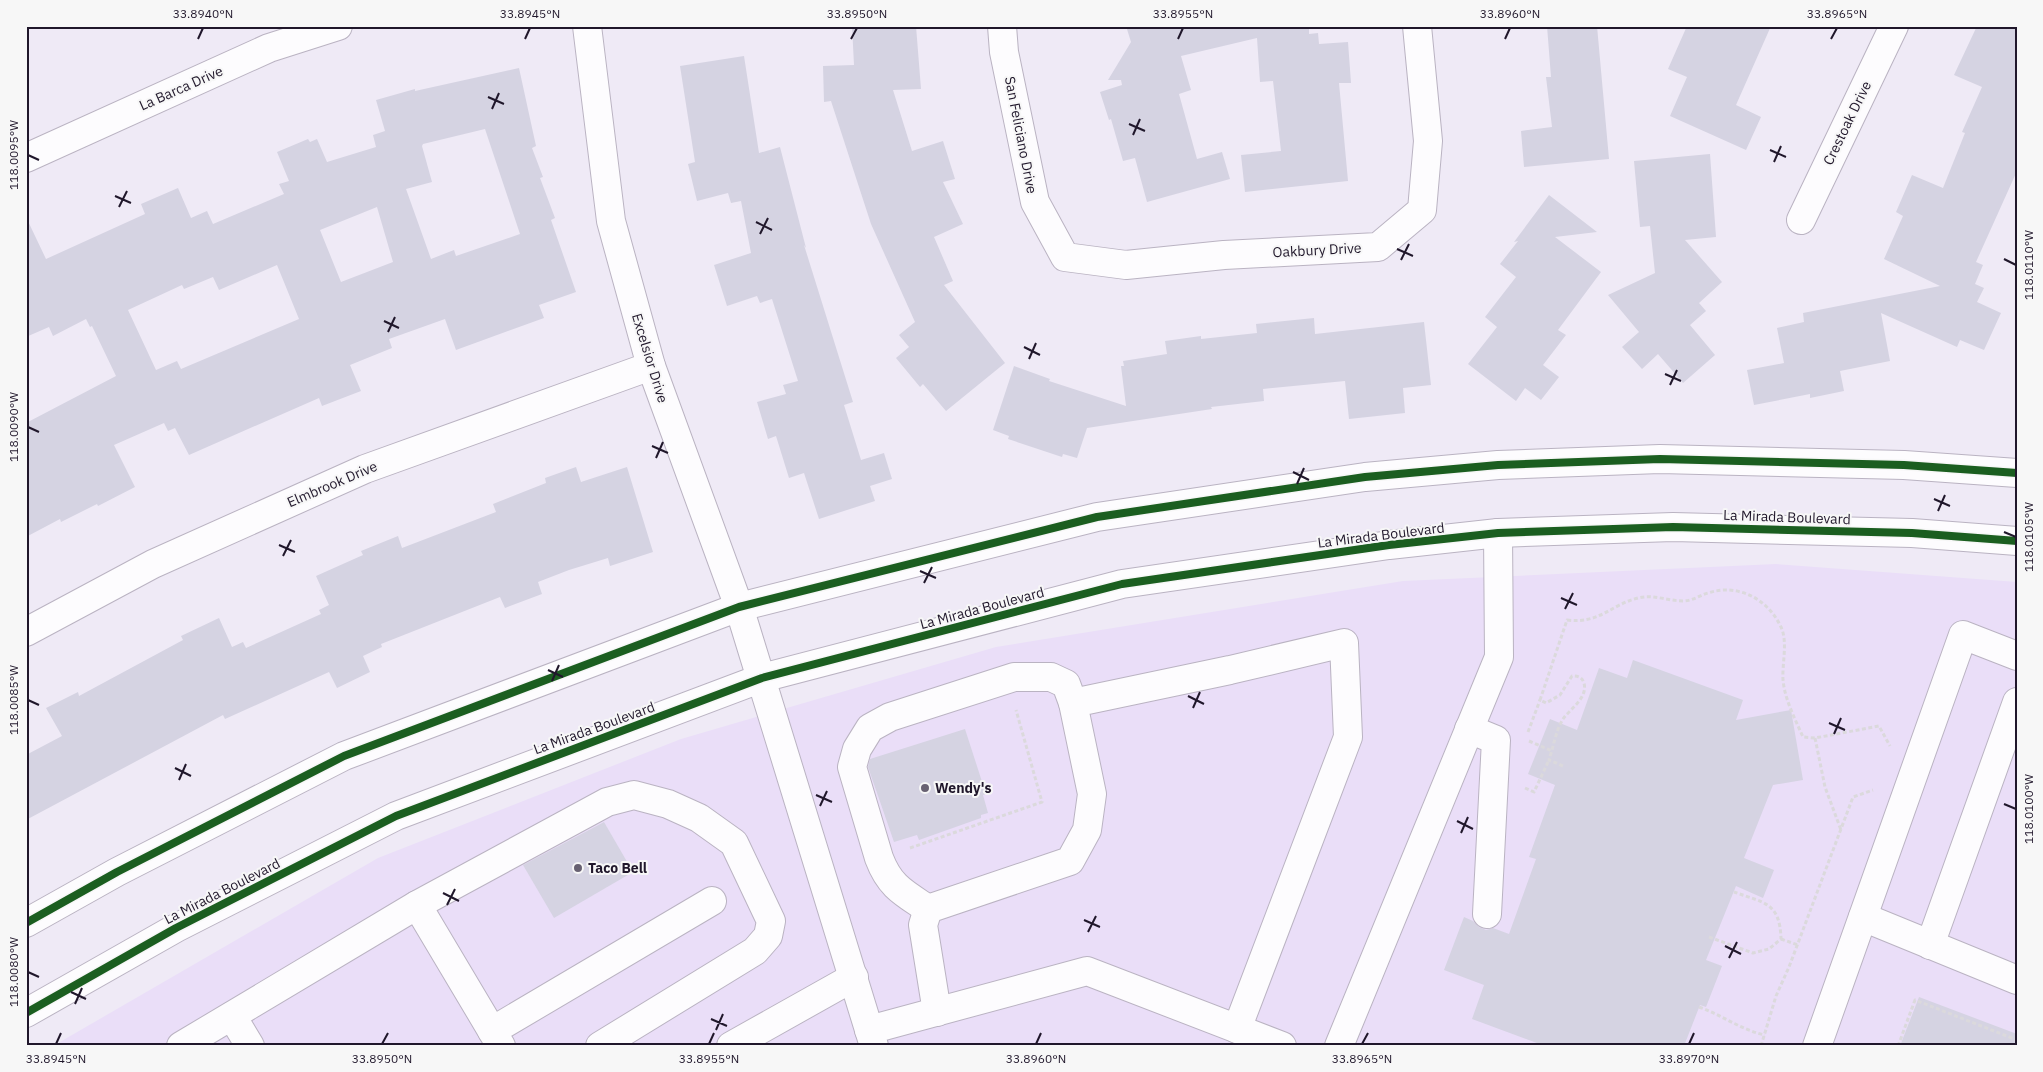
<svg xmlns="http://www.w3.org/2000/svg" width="2043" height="1072" font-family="'IBM Plex Sans',sans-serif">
	<rect width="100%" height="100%" fill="#efeaf6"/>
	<polygon fill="#eadef8" points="1776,564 2017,582 2017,1046 53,1046 378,858 681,739 996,647 1403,581"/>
	<g fill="#d5d3e2" fill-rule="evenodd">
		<polygon points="852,26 916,26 921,89 893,90 912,151 943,141 955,179 943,182 963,224 934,237 953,281 944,285 1005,363 946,411 923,384 920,387 896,358 909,347 899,335 915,322 871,224 831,101 824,102 823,66 854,65"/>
		<polygon points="1126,26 1309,26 1309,34 1318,33 1319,44 1348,42 1351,83 1339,83 1348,181 1245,192 1241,155 1281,151 1273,81 1260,82 1257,38 1181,56 1191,90 1179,94 1197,159 1222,152 1230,179 1147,202 1135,158 1123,161 1111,119 1109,120 1100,92 1122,85 1121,80 1108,80 1131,42"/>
		<polygon points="1547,26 1597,26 1609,159 1524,167 1521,131 1552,127 1546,77 1551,77"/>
		<polygon points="1687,26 1771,26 1736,105 1761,117 1746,150 1670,116 1687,77 1668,69"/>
		<polygon points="1977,26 2017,26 2017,171 1976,262 1983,265 1975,284 1984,288 1977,302 2001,313 1984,350 1960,340 1957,347 1881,313 1890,361 1840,371 1844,391 1810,398 1810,394 1754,405 1747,370 1784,363 1777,328 1804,322 1803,313 1940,286 1884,259 1903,216 1896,212 1912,175 1943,188 1965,133 1962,132 1982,87 1954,75"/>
		<polygon points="744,56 759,153 780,147 806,248 804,245 853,402 844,405 861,460 884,453 892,479 870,486 875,501 819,519 804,473 789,478 776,436 768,439 757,402 786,394 783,385 798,381 772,299 760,303 757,296 727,306 714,265 751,253 741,201 731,203 728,193 697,201 688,164 695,162 680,66"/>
		<path d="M519 68 536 146 532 148 543 177 540 178 555 218 551 220 576 292 539 305 544 318 456 350 445 319 389 339 392 348 350 365 361 391 322 406 319 398 189 455 175 428 168 431 164 423 114 445 135 487 98 506 97 504 61 522 60 519 26 537V423L116 376 92 326 90 327 86 319 53 336 49 327 26 337V217L46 259 145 214 141 204 178 188 191 218 207 211 213 224 284 194 279 184 289 181 277 152 308 139 310 142 317 139 327 162 376 147 373 135 385 131 376 100 415 89V91ZM485 129 520 234 456 256 454 250 431 259 406 189 432 182 422 146 423 144ZM377 207 393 262 341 282 320 230ZM277 265 299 319 181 369 177 361 156 370 128 310 182 285 184 289 213 277 219 290Z"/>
		<polygon points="1710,154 1716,237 1685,240 1722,282 1699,303 1706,311 1690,325 1715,355 1683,383 1658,354 1642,369 1622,347 1639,332 1608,295 1655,273 1650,226 1640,227 1634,161"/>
		<polygon points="1549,195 1597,232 1555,237 1601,272 1558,330 1566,335 1543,365 1559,377 1541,400 1525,388 1516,401 1468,364 1497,327 1485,317 1516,277 1500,264 1518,241 1514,242"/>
		<polygon points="1314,318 1315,334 1424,322 1431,385 1403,388 1405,413 1349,419 1345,381 1263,389 1264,401 1211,407 1212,409 1087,428 1077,458 1063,454 1062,457 1008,439 1009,436 993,430 1014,366 1050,379 1049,381 1126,406 1121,366 1124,366 1123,361 1167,354 1165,341 1201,336 1201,339 1257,333 1256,324"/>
		<polygon points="576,467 581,482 627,467 653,552 610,566 608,558 569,570 538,582 542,594 505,608 500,597 381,644 382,647 363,656 370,672 337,688 329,672 225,719 223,715 26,820 26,755 62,736 46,708 78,692 79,696 183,640 181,636 219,618 232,647 243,642 246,648 321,614 319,610 329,605 316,576 363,555 361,551 398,536 402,548 496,512 493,504 546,483 545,478"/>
		<polygon points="1633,660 1743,700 1736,720 1791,710 1803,780 1773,785 1744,858 1774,870 1763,898 1736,886 1706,960 1722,966 1706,1007 1700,1005 1684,1046 1545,1046 1472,1019 1484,985 1444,970 1464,917 1473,921 1479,927 1486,930 1493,928 1509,934 1536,859 1529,857 1555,785 1528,774 1550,719 1577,730 1599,668 1627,678"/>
		<polygon points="965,729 986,794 983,795 988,813 981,815 981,818 919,840 917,835 894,842 868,767 870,759"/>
		<polygon points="604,822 633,872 554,918 523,865"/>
		<polygon points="1919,997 2017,1034 2017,1046 1900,1046"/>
	</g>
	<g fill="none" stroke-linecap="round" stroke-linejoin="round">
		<defs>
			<g id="minor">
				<polyline points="587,26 611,221 651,366 739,607 874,1046"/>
				<polyline points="1002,26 1004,52 1035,202 1065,257 1126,265 1224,255 1378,247 1422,210 1428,141 1417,26"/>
				<polyline points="26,158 269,48 338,26"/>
				<polyline points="1801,220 1894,26"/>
				<polyline points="26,632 153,564 365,469 651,366"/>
				<polyline points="1469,729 1496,740 1487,914"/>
				<polyline points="417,905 501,1046"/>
				<path d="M928 909C904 893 890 887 879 858L852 767 857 749 870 728 890 717 1014 677H1051L1066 684 1073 703"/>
				<polyline points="1863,917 2017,980"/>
				<polyline points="1930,945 2017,702"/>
				<polyline points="937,1012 923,925 928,909 1070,861 1087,830 1092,794 1073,703 1230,670 1344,643 1348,737 1237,1029"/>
				<polyline points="232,1016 250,1046"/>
				<polyline points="869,1030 1087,971 1282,1046"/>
				<polyline points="492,1031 712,901"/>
				<polyline points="181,1046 417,905 607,802 634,795 668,804 699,818 734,843 771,921 768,936 755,951 600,1046"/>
				<polyline points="731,1046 854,977"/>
				<polyline points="1339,1046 1499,657 1498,533"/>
				<polyline points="1817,1046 1963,635 2017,656"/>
			</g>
			<g id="major">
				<polyline points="26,923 117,872 344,756 739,607 1097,517 1365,477 1498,465 1660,459 1904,465 2017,473"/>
				<polyline points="26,1013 176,928 396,816 762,678 1122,584 1389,545 1498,533 1673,527 1912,533 2017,541"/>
			</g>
		</defs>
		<use href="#minor" stroke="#bab3c2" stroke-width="30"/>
		<use href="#major" stroke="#bab3c2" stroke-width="30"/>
		<g stroke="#dbd9dc" stroke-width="3" stroke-dasharray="4 2.5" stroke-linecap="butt">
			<polyline points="1528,732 1540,700"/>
			<polyline points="1815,738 1825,787 1841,830"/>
			<polyline points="1529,741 1552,751"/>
			<path d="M1563 766 1549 760C1553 748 1556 730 1563 719 1570 709 1588 698 1584 683 1582 677 1578 676 1572 676L1560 695 1546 703 1540 700 1567 620C1600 624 1610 605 1638 598 1653 594 1668 601 1683 601 1693 601 1700 595 1708 593 1738 583 1768 599 1781 627 1788 642 1782 663 1783 680 1785 700 1795 719 1803 737L1815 738 1879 726 1890 746"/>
			<polyline points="1525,788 1534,792 1549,760"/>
			<polyline points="910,848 1042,802 1016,710"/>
			<path d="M1709 937 1753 953 1769 949 1781 939C1780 902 1764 903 1734 892"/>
			<polyline points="1781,939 1798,945"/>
			<path d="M1699 1007C1722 1015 1741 1030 1765 1035"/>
			<polyline points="1761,1046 1776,996 1789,967 1853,797 1873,790"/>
			<polyline points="1898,1046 1915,1000 2017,1040"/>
		</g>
		<use href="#minor" stroke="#fdfcfe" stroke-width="28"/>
		<use href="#major" stroke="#fdfcfe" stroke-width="28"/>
		<defs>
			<g id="cycleway">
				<polyline points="26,923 117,872 344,756 739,607 1097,517 1365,477 1498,465 1660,459 1904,465 2017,473"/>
				<polyline points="26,1013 176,928 396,816 762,678 1122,584 1389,545 1498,533 1673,527 1912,533 2017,541"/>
			</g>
		</defs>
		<use href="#cycleway" stroke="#f7f7f7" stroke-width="11"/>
		<use href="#cycleway" stroke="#1b5e20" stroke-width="8"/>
	</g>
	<path fill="none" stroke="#20172b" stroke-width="2" d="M198 39 203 28M525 39 530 28M851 39 857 28M1178 39 1183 28M1505 39 1510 28M1831 39 1837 28M488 97 504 104M492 109 499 93M1129 124 1145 131M1133 135 1140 119M1770 150 1786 157M28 155 39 160M1774 162 1781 146M115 196 131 203M119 207 127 191M756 222 772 230M760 234 768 218M1397 249 1413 256M2004 259 2016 265M1401 260 1409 244M384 321 399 328M388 332 395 317M1024 347 1040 355M1029 359 1036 343M1665 374 1681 381M1670 385 1677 370M28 427 39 432M652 446 668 453M656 458 663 442M1293 472 1309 480M1297 484 1304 468M1934 499 1950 506M1938 511 1945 495M2004 532 2016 537M279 545 295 552M283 556 291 540M920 571 936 578M924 583 932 567M1561 598 1577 605M1565 609 1573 593M548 670 563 677M552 681 559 665M1188 696 1204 704M28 700 39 705M1193 708 1200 692M1829 723 1845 730M1834 734 1841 718M175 768 191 776M179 780 186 764M816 795 832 802M2004 804 2016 809M820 806 827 791M1457 821 1473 829M1461 833 1468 817M443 893 459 901M447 905 455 889M1084 920 1100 927M1088 932 1096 916M1725 946 1741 954M1729 958 1737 942M28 972 39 977M71 992 86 999M75 1004 82 988M711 1019 727 1026M716 1030 723 1014M56 1044 61 1033M382 1044 388 1033M709 1044 714 1033M1036 1044 1041 1033M1362 1044 1368 1033M1689 1044 1694 1033"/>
	<g fill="#686172" stroke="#f7f7f7" stroke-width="2">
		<circle cx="925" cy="788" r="5"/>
		<circle cx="578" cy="868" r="5"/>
	</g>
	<g text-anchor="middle" stroke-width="4" stroke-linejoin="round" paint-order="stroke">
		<g font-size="14" fill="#20172b" stroke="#f7f7f7">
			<text transform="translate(181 88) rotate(-24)" y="5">La Barca Drive</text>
			<text transform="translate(1847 123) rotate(-64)" y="5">Crestoak Drive</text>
			<text transform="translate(1021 135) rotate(79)" y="5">San Feliciano Drive</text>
			<text transform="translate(1317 250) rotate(-3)" y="5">Oakbury Drive</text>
			<text transform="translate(650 358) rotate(73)" y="5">Excelsior Drive</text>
			<text transform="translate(332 484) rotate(-23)" y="5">Elmbrook Drive</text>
			<text transform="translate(1787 517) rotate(2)" y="5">La Mirada Boulevard</text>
			<text transform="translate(1381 535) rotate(-7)" y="5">La Mirada Boulevard</text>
			<text transform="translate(982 608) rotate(-15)" y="5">La Mirada Boulevard</text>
			<text transform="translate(594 728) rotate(-20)" y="5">La Mirada Boulevard</text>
			<text transform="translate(222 891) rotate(-27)" y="5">La Mirada Boulevard</text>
		</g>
		<g font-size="14" font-weight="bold" fill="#20172b" stroke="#f7f7f7" text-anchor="start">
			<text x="935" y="793">Wendy's</text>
			<text x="588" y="873">Taco Bell</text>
		</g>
	</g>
	<rect width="2043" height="1072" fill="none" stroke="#f7f7f7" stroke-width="55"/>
	<rect x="28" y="28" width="1988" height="1016" fill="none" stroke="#20172b" stroke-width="2"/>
	<g font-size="12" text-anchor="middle" fill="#20172b">
		<text x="203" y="18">33.8940°N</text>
		<text x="530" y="18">33.8945°N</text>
		<text x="857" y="18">33.8950°N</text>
		<text x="1183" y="18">33.8955°N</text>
		<text x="1510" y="18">33.8960°N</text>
		<text x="1837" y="18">33.8965°N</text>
		<text transform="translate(14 155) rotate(-90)" y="4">118.0095°W</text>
		<text transform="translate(2029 265) rotate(-90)" y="4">118.0110°W</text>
		<text transform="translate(14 427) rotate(-90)" y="4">118.0090°W</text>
		<text transform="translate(2029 537) rotate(-90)" y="4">118.0105°W</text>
		<text transform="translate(14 700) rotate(-90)" y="4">118.0085°W</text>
		<text transform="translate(2029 809) rotate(-90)" y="4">118.0100°W</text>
		<text transform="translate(14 972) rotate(-90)" y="4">118.0080°W</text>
		<text x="56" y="1063">33.8945°N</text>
		<text x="382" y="1063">33.8950°N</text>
		<text x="709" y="1063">33.8955°N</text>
		<text x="1036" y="1063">33.8960°N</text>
		<text x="1362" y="1063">33.8965°N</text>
		<text x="1689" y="1063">33.8970°N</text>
	</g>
</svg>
